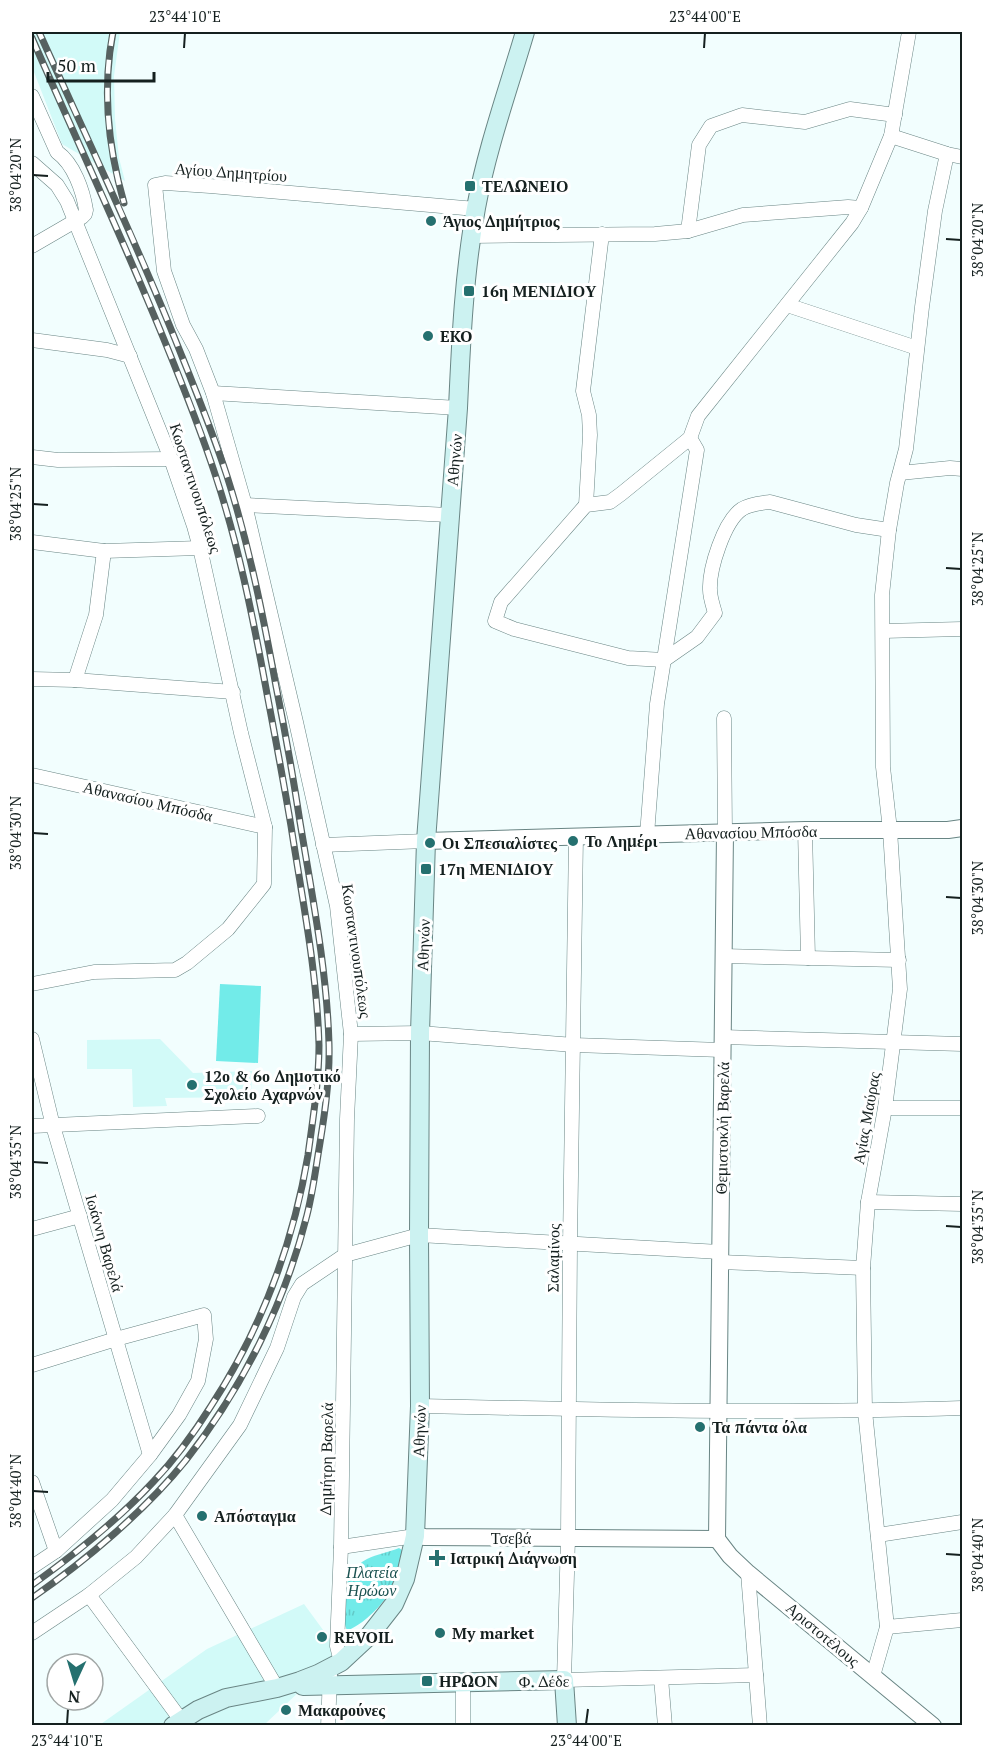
<svg xmlns="http://www.w3.org/2000/svg" width="994" height="1757" font-family="'PT Serif',serif">
	<defs>
		<pattern id="park-tufts" width="24" height="20" patternUnits="userSpaceOnUse" patternTransform="scale(1.5)"><rect width="24" height="20" fill="#72ebe9"/><path d="M3 7l-1-3M5 7V3M7 7l1-3M15 17l-1-3M17 17v-4M19 17l1-3" fill="none" stroke="#62c9c7"/></pattern>
	</defs>
	<rect width="100%" height="100%" fill="#f2fefe"/>
	<g fill="#d2faf8">
		<polygon points="32,32 120,32 114,76 115,119 119,158 125,181 62,144 32,67"/>
		<polygon points="160,1039 193,1073 252,1071 251,1097 165,1098 167,1106 133,1107 132,1069 87,1069 87,1040"/>
		<polygon points="304,1604 340,1653 264,1725 98,1726 207,1649"/>
	</g>
	<path fill="url(#park-tufts)" d="M399 1548 402 1550C401 1558 400 1567 398 1575 392 1596 368 1622 347 1631 339 1608 343 1571 367 1559 377 1554 389 1552 399 1548Z"/>
	<polygon fill="#72ebe9" points="220,984 261,986 258,1063 216,1061"/>
	<g fill="none" stroke-linecap="round" stroke-linejoin="round">
		<defs>
			<g id="minor">
				<path d="M32 96 57 152C74 164 83 191 86 210L85 214 82 217 32 246"/>
				<polyline points="891,136 947,154 962,157"/>
				<polyline points="947,154 935,211 922,307 906,449 897,483 889,530 882,595 883,767 890,830 900,989 885,1108 868,1202 863,1268 865,1411 887,1627 962,1620"/>
				<polyline points="32,163 57,185 67,201 171,459 194,526 200,548 241,733 265,827 264,884 228,929 187,963 175,970 94,972 32,984"/>
				<polyline points="688,231 699,145 711,126 742,115 805,122 850,109 895,115"/>
				<polyline points="472,236 655,234 688,231 743,215 848,207 861,208"/>
				<polyline points="787,305 917,348"/>
				<polyline points="32,340 107,350 130,356"/>
				<polyline points="213,393 458,408"/>
				<polyline points="32,457 58,460 171,459"/>
				<polyline points="900,473 950,468 962,469"/>
				<polyline points="245,505 449,515"/>
				<polyline points="586,505 590,435 589,415 583,391 602,234"/>
				<path d="M889 530 856 525 770 502C761 503 750 504 742 509 724 521 709 569 710 590 710 597 713 606 715 613L697 637 664 660 628 658 514 629 495 621 501 602 586 505 610 502 621 494 690 438 698 416 852 223 861 208 891 136 909 32"/>
				<polyline points="32,542 104,551 200,548"/>
				<polyline points="883,631 962,629"/>
				<polyline points="32,679 75,680 233,692"/>
				<polyline points="75,680 96,615 104,551"/>
				<polyline points="724,718 725,833"/>
				<polyline points="32,775 265,827"/>
				<polyline points="805,830 808,958"/>
				<polyline points="647,835 657,704 697,450 690,438"/>
				<polyline points="576,836 570,1244 568,1538 564,1680 756,1675"/>
				<polyline points="323,845 426,841"/>
				<polyline points="723,956 899,960"/>
				<polyline points="351,1034 420,1033 574,1045 722,1050"/>
				<polyline points="723,1037 962,1044"/>
				<polyline points="32,1039 53,1126 150,1455"/>
				<polyline points="885,1108 962,1108"/>
				<polyline points="32,1126 258,1116"/>
				<polyline points="868,1202 962,1204"/>
				<polyline points="32,1229 80,1216"/>
				<polyline points="720,1262 863,1268"/>
				<polyline points="32,1365 116,1339 204,1315 206,1339 198,1381 179,1415 150,1455 112,1500 56,1551 32,1567"/>
				<path d="M420 1406C601 1410 782 1414 962 1408"/>
				<polyline points="32,1482 56,1551"/>
				<polyline points="175,1515 277,1688"/>
				<polyline points="878,1535 962,1522"/>
				<polyline points="341,1547 415,1536"/>
				<polyline points="748,1573 760,1726"/>
				<polyline points="89,1595 181,1720 183,1726"/>
				<polyline points="32,1633 89,1595 136,1557 175,1515 240,1425 277,1348 294,1297 302,1284 345,1255 419,1235 720,1252"/>
				<polyline points="341,1662 337,1646 341,1547 347,1119 351,1034 337,906 296,722 245,505 213,393 196,349 183,325 164,271 155,185 165,183 210,186 476,209"/>
				<polyline points="873,1676 887,1627"/>
				<polyline points="661,1678 665,1726"/>
				<polyline points="328,1726 330,1676"/>
				<polyline points="463,1726 463,1682"/>
			</g>
			<g id="tertiary">
				<polyline points="426,841 805,830 948,830 962,828"/>
				<polyline points="415,1536 425,1537 717,1539"/>
				<polyline points="717,1539 725,833"/>
				<polyline points="717,1539 730,1556 748,1573 933,1726"/>
			</g>
			<g id="secondary">
				<polyline points="303,1686 564,1680 567,1726"/>
				<path d="M173 1726 198 1710 226 1698 277 1688 300 1681 318 1674 341 1662 369 1636 394 1604 405 1579 415 1536 420 1406 419 1235 420 1033 426 841 458 408C461 341 464 273 476 208 487 148 508 90 525 32"/>
			</g>
		</defs>
		<use href="#minor" stroke="#698584" stroke-width="15"/>
		<use href="#tertiary" stroke="#698584" stroke-width="18"/>
		<use href="#secondary" stroke="#698584" stroke-width="20"/>
		<use href="#minor" stroke="#fff" stroke-width="14"/>
		<use href="#tertiary" stroke="#fff" stroke-width="16"/>
		<use href="#secondary" stroke="#ccf2f1" stroke-width="18"/>
		<defs>
			<g id="rail">
				<path d="M113 32C102 89 108 147 124 203"/>
				<path d="M32 38C76 139 123 239 165 342 183 386 201 431 216 477 238 544 252 613 265 683 274 731 283 778 291 826 302 898 317 971 319 1045 319 1081 313 1118 308 1155 293 1245 261 1329 211 1406 194 1433 176 1458 154 1481 118 1520 75 1554 32 1585"/>
				<path d="M32 1598C85 1561 145 1511 186 1460 242 1389 285 1303 307 1215 312 1195 315 1175 318 1155 324 1119 330 1081 329 1044 327 970 312 895 300 822 293 776 285 731 276 686 263 615 249 545 227 476 212 430 193 384 175 339 133 235 85 134 39 32"/>
			</g>
		</defs>
		<use href="#rail" stroke="#566160" stroke-width="7"/>
		<use href="#rail" stroke="#fff" stroke-width="4.5" stroke-dasharray="14" stroke-linecap="butt"/>
	</g>
	<path fill="none" stroke="#15201f" stroke-width="2" d="M184 48 185 33M704 48 705 33M33 175 48 176M946 239 961 240M33 504 48 505M946 568 961 569M33 833 48 834M946 897 961 898M33 1162 48 1163M946 1226 961 1227M33 1491 48 1492M946 1554 961 1555M67 1724 68 1709M586 1724 588 1709"/>
	<g fill="#25706f" stroke="#fff" stroke-width="2">
		<rect x="464" y="180" width="12" height="12" rx="3"/>
		<circle cx="431" cy="221" r="6"/>
		<rect x="463" y="285" width="12" height="12" rx="3"/>
		<circle cx="428" cy="336" r="6"/>
		<circle cx="573" cy="841" r="6"/>
		<circle cx="430" cy="843" r="6"/>
		<rect x="420" y="863" width="12" height="12" rx="3"/>
		<circle cx="192" cy="1085" r="6"/>
		<circle cx="700" cy="1427" r="6"/>
		<circle cx="202" cy="1516" r="6"/>
		<path d="M434 1549h6v6h6v6h-6v6h-6v-6h-6v-6h6z"/>
		<circle cx="440" cy="1633" r="6"/>
		<circle cx="322" cy="1637" r="6"/>
		<rect x="421" y="1675" width="12" height="12" rx="3"/>
		<circle cx="286" cy="1710" r="6"/>
	</g>
	<g text-anchor="middle" stroke-width="6" stroke-linejoin="round" paint-order="stroke">
		<g font-size="16" fill="#15201f" stroke="#fff">
			<text transform="translate(231 172) rotate(4)" y="6">Αγίου Δημητρίου</text>
			<text transform="translate(454 460) rotate(-85)" y="6">Αθηνών</text>
			<text transform="translate(196 488) rotate(72)" y="6">Κωσταντινουπόλεως</text>
			<text transform="translate(148 801) rotate(13)" y="6">Αθανασίου Μπόσδα</text>
			<text transform="translate(751 832) rotate(-1)" y="6">Αθανασίου Μπόσδα</text>
			<text transform="translate(423 945) rotate(-88)" y="6">Αθηνών</text>
			<text transform="translate(357 951) rotate(82)" y="6">Κωσταντινουπόλεως</text>
			<text transform="translate(866 1118) rotate(-80)" y="6">Αγίας Μαύρας</text>
			<text transform="translate(722 1128) rotate(-89)" y="6">Θεμιστοκλή Βαρελά</text>
			<text transform="translate(105 1243) rotate(74)" y="6">Ιωάννη Βαρελά</text>
			<text transform="translate(553 1258) rotate(-89)" y="6">Σαλαμίνος</text>
			<text transform="translate(419 1431) rotate(-88)" y="6">Αθηνών</text>
			<text transform="translate(326 1459) rotate(-89)" y="6">Δημήτρη Βαρελά</text>
			<text x="511" y="1544">Τσεβά</text>
			<text transform="translate(823 1634) rotate(40)" y="6">Αριστοτέλους</text>
			<text transform="translate(544 1681) rotate(-1)" y="6">Φ. Δέδε</text>
		</g>
		<g font-size="16" font-weight="bold" fill="#15201f" stroke="#fff" text-anchor="start">
			<text x="482" y="192">ΤΕΛΩΝΕΙΟ</text>
			<text x="443" y="227">Άγιος Δημήτριος</text>
			<text x="481" y="297">16η ΜΕΝΙΔΙΟΥ</text>
			<text x="440" y="342">EKO</text>
			<text x="585" y="847">Το Λημέρι</text>
			<text x="442" y="849">Οι Σπεσιαλίστες</text>
			<text x="438" y="875">17η ΜΕΝΙΔΙΟΥ</text>
			<text x="204" y="1082">12ο &amp; 6ο Δημοτικό<tspan x="204" dy="18">Σχολείο Αχαρνών</tspan></text>
			<text x="712" y="1433">Τα πάντα όλα</text>
			<text x="214" y="1522">Απόσταγμα</text>
			<text x="450" y="1564">Ιατρική Διάγνωση</text>
			<text x="452" y="1639">My market</text>
			<text x="334" y="1643">REVOIL</text>
			<text x="439" y="1687">ΗΡΩΟΝ</text>
			<text x="298" y="1716">Μακαρούνες</text>
		</g>
		<g font-size="16" font-style="italic" fill="#1a5150" stroke="#fff">
			<text x="372" y="1578">Πλατεία<tspan x="372" dy="18">Ηρώων</tspan></text>
		</g>
	</g>
	<rect width="994" height="1757" fill="none" stroke="#ffffff" stroke-width="66"/>
	<g transform="translate(75 1682) rotate(184)"><circle r="28" fill="#ffffff" stroke="#a1a6a5" stroke-width="1.5"/>
	<path d="M0-4.5L10 22L0 15L-10 22Z" fill="#25706f"/>
	<text y="-9" font-size="16" font-weight="bold" text-anchor="middle" fill="#15201f">N</text>
	</g>
	<path d="M48 72v9h106v-9" fill="none" stroke="#15201f" stroke-width="3"/>
	<text x="57" y="72" font-size="18" fill="#15201f" stroke="#ffffff" stroke-width="4.5" paint-order="stroke">50 m</text>
	<rect x="33" y="33" width="928" height="1691" fill="none" stroke="#15201f" stroke-width="2"/>
	<g font-size="15" text-anchor="middle" fill="#15201f">
		<text x="185" y="22">23°44'10"E</text>
		<text x="705" y="22">23°44'00"E</text>
		<text transform="translate(16 175) rotate(-90)" y="5">38°04'20"N</text>
		<text transform="translate(978 240) rotate(-90)" y="5">38°04'20"N</text>
		<text transform="translate(16 504) rotate(-90)" y="5">38°04'25"N</text>
		<text transform="translate(978 569) rotate(-90)" y="5">38°04'25"N</text>
		<text transform="translate(16 833) rotate(-90)" y="5">38°04'30"N</text>
		<text transform="translate(978 898) rotate(-90)" y="5">38°04'30"N</text>
		<text transform="translate(16 1162) rotate(-90)" y="5">38°04'35"N</text>
		<text transform="translate(978 1227) rotate(-90)" y="5">38°04'35"N</text>
		<text transform="translate(16 1491) rotate(-90)" y="5">38°04'40"N</text>
		<text transform="translate(978 1555) rotate(-90)" y="5">38°04'40"N</text>
		<text x="67" y="1746">23°44'10"E</text>
		<text x="586" y="1746">23°44'00"E</text>
	</g>
</svg>
